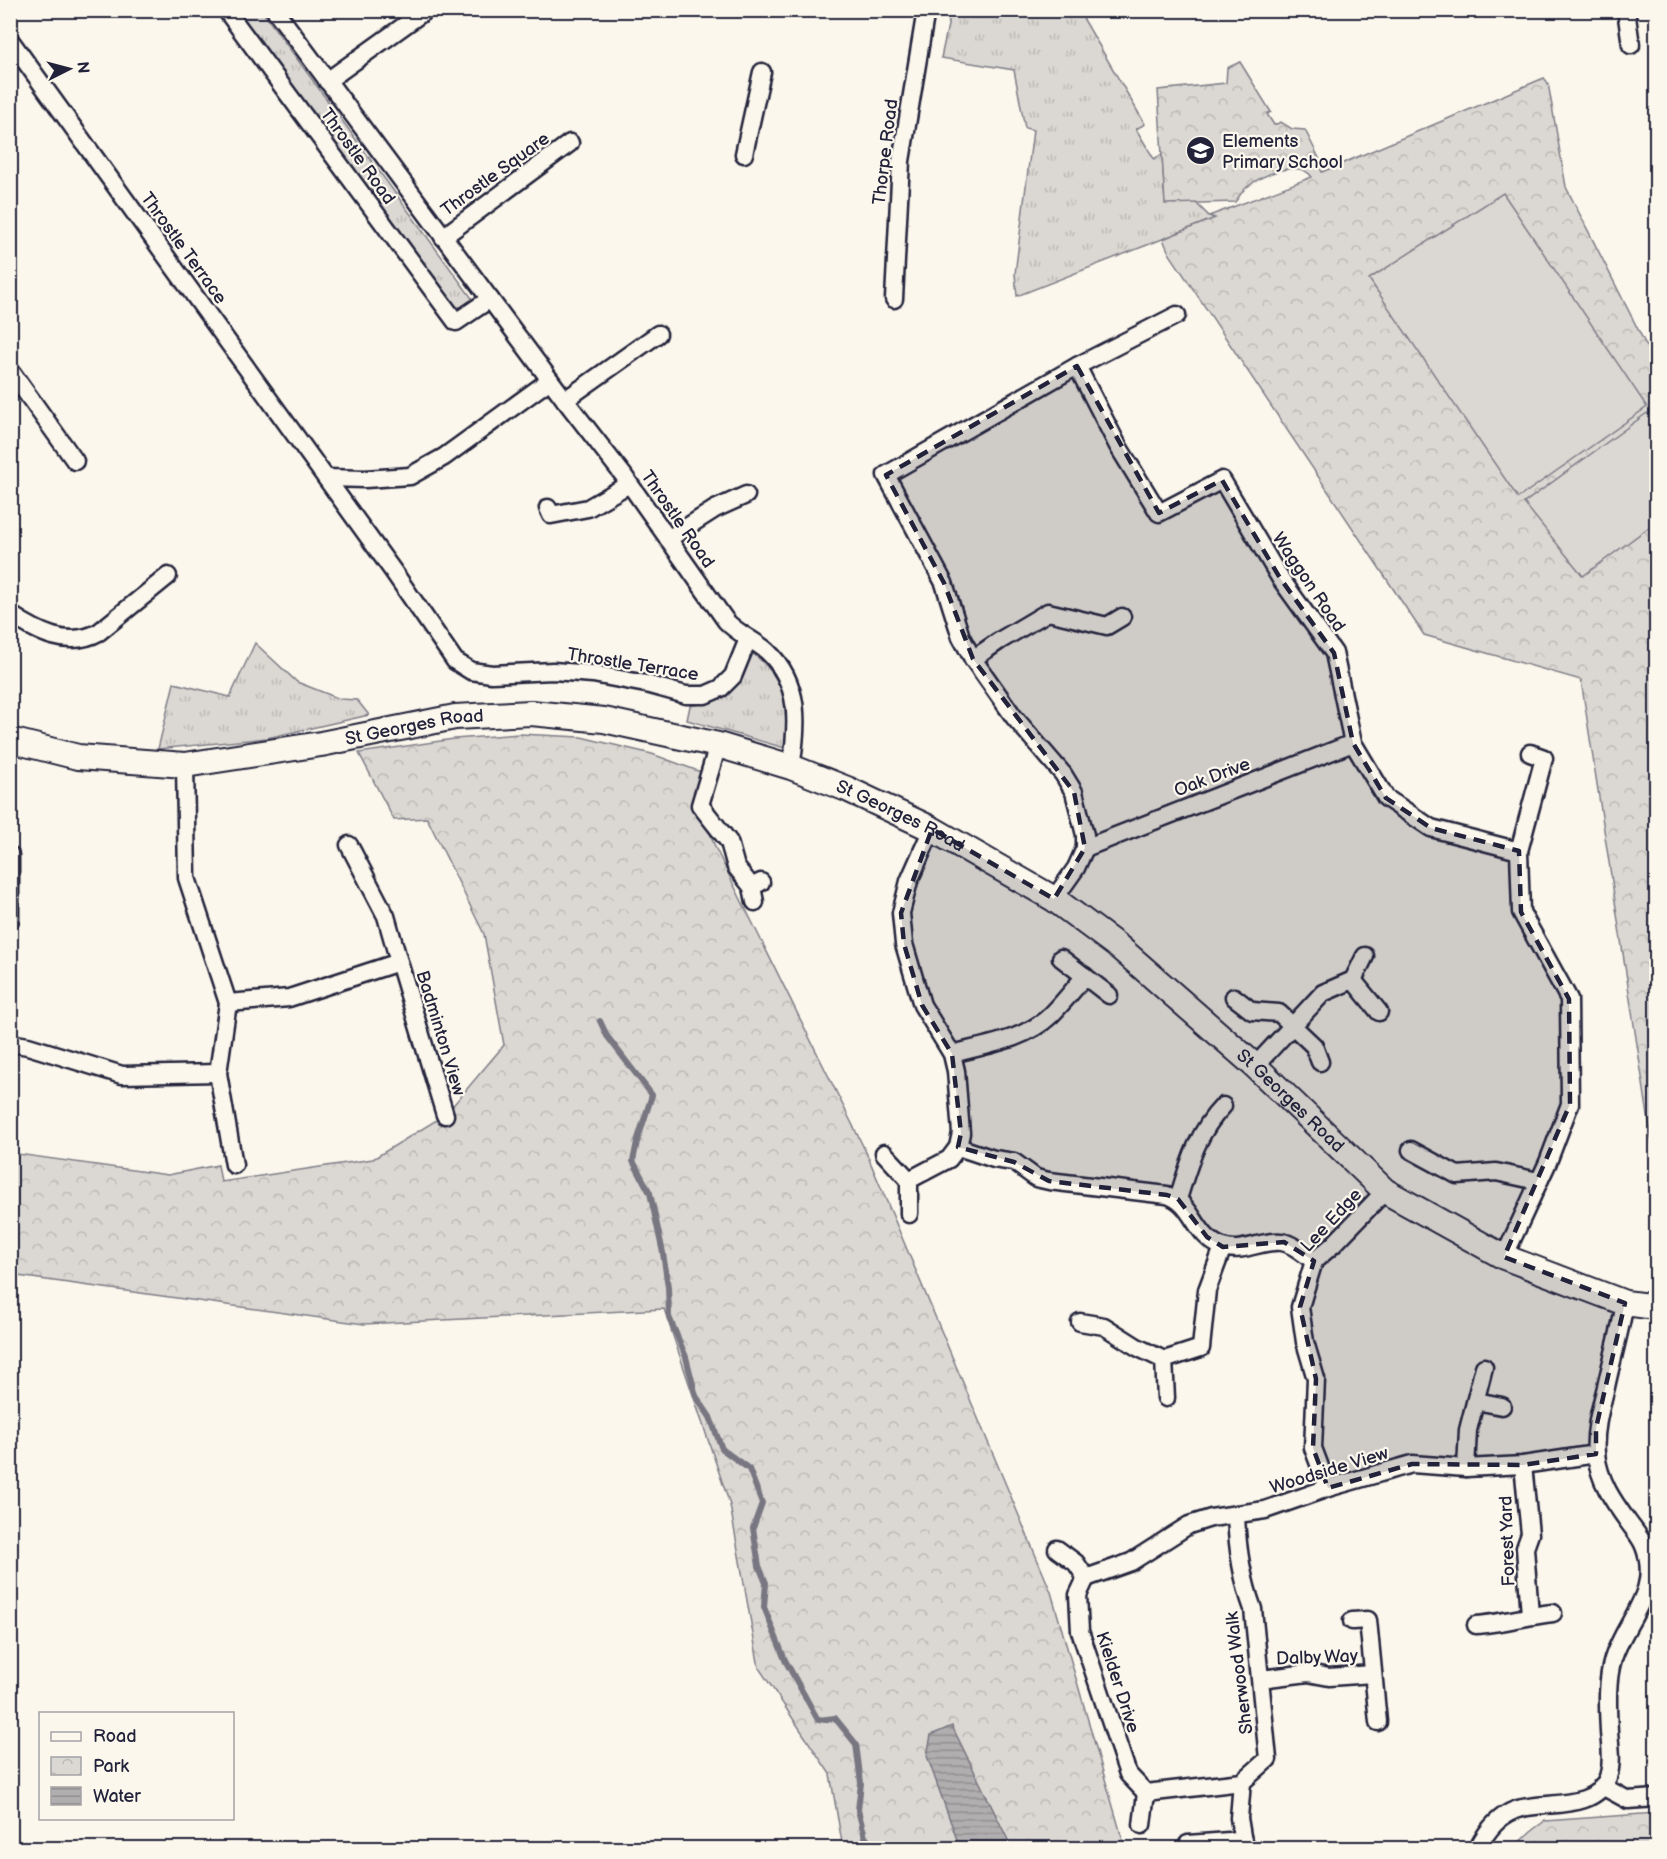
<svg xmlns="http://www.w3.org/2000/svg" width="1667" height="1859" font-family="'Balsamiq Sans',sans-serif">
	<defs>
		<pattern id="grass-tufts" width="24" height="20" patternUnits="userSpaceOnUse" patternTransform="scale(1.5)"><rect width="24" height="20" fill="#dbd8d3"/><path d="M3 7l-1-3M5 7V3M7 7l1-3M15 17l-1-3M17 17v-4M19 17l1-3" fill="none" stroke="#bcb9b6"/></pattern>
		<pattern id="park-crowns" width="20" height="18" patternUnits="userSpaceOnUse" patternTransform="scale(1.5)"><rect width="20" height="18" fill="#dbd8d3"/><path d="M2 6a3 3 0 1 1 6 0M12 15a3 3 0 1 1 6 0" fill="none" stroke="#bcb9b6"/></pattern>
		<pattern id="water-rules" width="6" height="5" patternUnits="userSpaceOnUse" patternTransform="scale(1.5)"><rect width="6" height="5" fill="#b1aeb0"/><path d="M0 2.5h6" fill="none" stroke="#908d90"/></pattern>
	</defs>
	<rect width="100%" height="100%" fill="#fbf7ec"/>
	<filter id="ink" filterUnits="userSpaceOnUse"><feTurbulence type="fractalNoise" baseFrequency=".0167" numOctaves="2"/><feDisplacementMap in="SourceGraphic" scale="12" xChannelSelector="R" yChannelSelector="G"/><feConvolveMatrix kernelMatrix="1 2 1 2 8 2 1 2 1" color-interpolation-filters="sRGB"/></filter>
	<g filter="url(#ink)">
		<g fill="url(#grass-tufts)" stroke="#7e7d87" stroke-width="1.5">
			<polygon points="234,11 262,11 474,301 464,308 449,305"/>
			<polygon points="951,11 1079,11 1145,124 1136,129 1154,159 1162,154 1165,203 1196,203 1209,216 1216,218 1017,296 1015,274 1033,130 1025,128 1014,70 941,58"/>
			<polygon points="255,643 297,682 340,699 357,700 369,715 267,738 158,749 174,683 230,697"/>
			<path d="M752 653C784 677 793 709 785 748L687 720 690 706C732 698 736 690 752 653Z"/>
		</g>
		<g fill="url(#park-crowns)" stroke="#7e7d87" stroke-width="1.5">
			<path d="M1240 62 1271 112 1267 114 1274 125 1281 122 1292 129 1305 130 1321 162 1318 163 1322 172 1544 78 1548 83 1566 187 1656 365V1168L1581 680 1424 635 1169 253 1163 239 1215 218 1209 216 1312 177C1299 158 1262 175 1247 187 1242 191 1239 197 1235 202L1165 204 1158 90 1226 83 1227 68Z"/>
			<polygon points="519,734 581,737 652,754 709,775 700,805 715,847 866,1152 1051,1592 1125,1848 843,1848 830,1774 759,1668 730,1505 664,1309 364,1324 11,1275 11,1153 168,1175 218,1165 221,1182 373,1159 445,1115 504,1045 484,934 427,818 394,820 359,753 454,739"/>
			<polygon points="1656,1813 1656,1848 1513,1848 1531,1831 1545,1821"/>
		</g>
		<g fill="#dbd8d3" stroke="#7e7d87" stroke-width="1.5">
			<polygon points="1503,193 1647,407 1518,498 1369,279"/>
			<polygon points="1647,413 1656,425 1656,522 1583,576 1524,503"/>
		</g>
		<polygon fill="url(#water-rules)" stroke="#787681" stroke-width="1.5" points="952,1726 1012,1848 960,1848 927,1756 931,1735"/>
		<g fill="none" stroke-linecap="round" stroke-linejoin="round">
			<polyline stroke="#787681" stroke-width="6" points="600,1021 607,1036 652,1095 637,1142 633,1161 650,1193 663,1253 668,1287 669,1317 686,1357 696,1396 710,1417 722,1449 749,1469 762,1503 753,1528 759,1566 766,1583 764,1607 785,1660 818,1720 835,1718 856,1744 861,1783 858,1810 865,1837 875,1848"/>
			<defs>
				<g id="street">
					<polyline points="226,10 456,322 490,299"/>
					<path d="M275 10 565 400 624 476 726 621C738 634 754 640 767 651 801 683 798 725 791 767"/>
					<polyline points="1626,10 1631,45"/>
					<polyline points="10,40 393,571 455,661 471,671 492,674 553,671 593,674 646,684 686,695 705,695 721,688 733,676 748,639"/>
					<polyline points="327,81 426,10"/>
					<polyline points="744,154 762,72"/>
					<polyline points="443,237 570,143"/>
					<polyline points="894,299 901,161 926,10"/>
					<polyline points="1077,366 1118,446 1159,513 1222,480 1280,578 1334,653 1353,743 1386,798 1431,828 1519,851 1521,912 1569,999 1570,1104 1548,1162 1504,1257"/>
					<polyline points="10,370 75,461"/>
					<polyline points="565,400 658,334"/>
					<polyline points="326,478 365,479 410,476 444,457 550,380"/>
					<polyline points="548,508 551,515 588,508 629,484"/>
					<polyline points="668,539 715,509 746,495"/>
					<path d="M10 614C37 632 68 649 99 632L168 576"/>
					<polyline points="973,659 999,641 1048,612 1107,626 1122,617"/>
					<polyline points="718,745 700,805 729,842 736,867 752,887 761,882"/>
					<polyline points="185,765 187,878 228,1003 218,1073 234,1165"/>
					<polyline points="1085,848 1353,743"/>
					<polyline points="1519,851 1544,758 1530,753"/>
					<polyline points="10,855 10,920"/>
					<polyline points="752,887 755,902"/>
					<polyline points="1054,899 1076,868 1085,848 1085,835 1074,792 1063,774 1014,717 973,659 961,637 944,583 886,475 1077,366 1177,315"/>
					<polyline points="1061,958 1109,995"/>
					<polyline points="399,962 445,1115"/>
					<polyline points="1353,980 1379,1012"/>
					<polyline points="1234,997 1252,1011 1279,1013 1314,1046 1320,1062"/>
					<polyline points="228,1003 289,998 399,962 386,916 349,845"/>
					<polyline points="10,1043 28,1046 122,1075 218,1073"/>
					<path d="M952 1054C986 1045 1025 1040 1051 1015 1063 1003 1074 989 1085 976"/>
					<polyline points="1255,1066 1323,993 1353,980 1365,956"/>
					<path d="M958 1147 994 1159 1014 1162 1036 1178 1049 1181 1167 1195C1195 1204 1193 1236 1223 1247 1243 1254 1263 1239 1282 1242 1294 1244 1305 1255 1314 1261"/>
					<polyline points="1411,1150 1457,1175 1496,1172 1538,1181"/>
					<polyline points="884,1153 909,1180"/>
					<path d="M1178 1199C1189 1164 1197 1133 1223 1106"/>
					<polyline points="909,1214 909,1180 949,1159 958,1147 961,1133 956,1071 952,1054 922,1005 904,944 901,913 909,881 932,829"/>
					<polyline points="1080,1322 1104,1326 1137,1347 1164,1360 1201,1348 1207,1290 1223,1247"/>
					<polyline points="1164,1360 1166,1398"/>
					<polyline points="1476,1401 1502,1406"/>
					<polyline points="1523,1465 1530,1534 1525,1548 1530,1615"/>
					<polyline points="1466,1468 1468,1430 1484,1367"/>
					<polyline points="1328,1488 1313,1448 1316,1379 1305,1342 1300,1307 1314,1261 1333,1245 1385,1191"/>
					<polyline points="1057,1549 1076,1563 1086,1578"/>
					<polyline points="1086,1578 1131,1562 1189,1525 1211,1518 1265,1510 1328,1488 1412,1464 1466,1468 1523,1465 1596,1454"/>
					<polyline points="1086,1578 1078,1595 1080,1631 1128,1774 1146,1793"/>
					<polyline points="1352,1621 1368,1620 1378,1722"/>
					<path d="M1476 1625C1502 1623 1527 1616 1553 1613"/>
					<polyline points="1261,1679 1308,1673 1329,1677 1373,1674"/>
					<polyline points="1242,1782 1239,1818 1244,1848"/>
					<polyline points="1602,1786 1628,1800 1656,1798"/>
					<path d="M1146 1793 1242 1782 1268 1759 1253 1609C1242 1579 1237 1546 1236 1514"/>
					<polyline points="1142,1825 1146,1793"/>
					<polyline points="1189,1848 1188,1844 1243,1840"/>
					<path d="M1478 1848C1486 1832 1497 1817 1515 1810 1544 1800 1595 1812 1608 1777 1613 1762 1610 1746 1609 1732 1608 1709 1606 1682 1613 1659 1625 1620 1662 1591 1644 1546 1641 1538 1634 1530 1629 1523 1613 1501 1599 1481 1596 1454 1594 1431 1600 1410 1606 1387 1612 1359 1620 1332 1625 1303"/>
				</g>
				<g id="secondary">
					<path id="s1" d="M10 740 78 757 185 765 321 744 455 717 531 713 604 720 718 745 791 767 847 789 932 829 1054 899 1120 948 1255 1066 1385 1191 1504 1257 1625 1303 1656 1307"/>
				</g>
			</defs>
			<use href="#street" stroke="#22223b" stroke-width="21"/>
			<use href="#secondary" stroke="#22223b" stroke-width="28"/>
			<use href="#street" stroke="#fbf7ec" stroke-width="16"/>
			<use href="#secondary" stroke="#fbf7ec" stroke-width="24"/>
		</g>
	</g>
	<path fill="#22223b" fill-opacity="0.2" stroke="#22223b" stroke-width="4.5" stroke-dasharray="12 8" stroke-linejoin="round" d="M1077 366 1159 513 1222 480 1280 578 1334 653 1353 743 1386 798 1431 828 1519 851 1521 912 1569 999 1570 1104 1504 1257 1625 1303 1596 1428V1454L1523 1465 1412 1464 1328 1488 1313 1448 1316 1379 1300 1307 1314 1261 1284 1242 1223 1247 1207 1237 1178 1199 1167 1195 1049 1181 1014 1162 958 1147 961 1133 952 1054 922 1005 904 944 901 913 932 829 1054 899 1085 848 1074 792 973 659 944 583 886 475Z"/>
	<defs>
		<symbol id="school-disc" viewBox="-11 -11 22 22"><circle r="9.5" fill="#22223b" stroke="#fbf7ec"/><path d="M0-5L7-2L0 1L-7-2ZM-4 1L0 2.5L4 1V4Q0 6-4 4Z" fill="#fff"/></symbol>
	</defs>
	<g fill-rule="evenodd">
		<use href="#school-disc" x="1184" y="134" width="33" height="33"/>
	</g>
	<g text-anchor="middle" stroke-width="4.5" stroke-linejoin="round" paint-order="stroke">
		<g font-size="18" fill="#22223b" stroke="#fbf7ec" text-anchor="start">
			<text x="1222" y="147">Elements<tspan x="1222" dy="21">Primary School</tspan></text>
		</g>
		<g font-size="18" fill="#22223b" stroke="#fbf7ec">
			<text transform="translate(885 152) rotate(-83)" y="6">Thorpe Road</text>
			<text transform="translate(358 156) rotate(54)" y="6">Throstle Road</text>
			<text transform="translate(495 174) rotate(-36)" y="6">Throstle Square</text>
			<text transform="translate(184 248) rotate(54)" y="6">Throstle Terrace</text>
			<text transform="translate(678 519) rotate(55)" y="6">Throstle Road</text>
			<text transform="translate(1309 582) rotate(56)" y="6">Waggon Road</text>
			<text transform="translate(633 664) rotate(9)" y="6">Throstle Terrace</text>
			<text dy="6" stroke="none"><textPath href="#s1" startOffset="410">St Georges Road</textPath></text>
			<text transform="translate(1212 777) rotate(-21)" y="6">Oak Drive</text>
			<text dy="6" stroke="none"><textPath href="#s1" startOffset="914">St Georges Road</textPath></text>
			<text transform="translate(441 1033) rotate(73)" y="6">Badminton View</text>
			<text dy="6" stroke="none"><textPath href="#s1" startOffset="1400">St Georges Road</textPath></text>
			<text transform="translate(1331 1220) rotate(-47)" y="6">Lee Edge</text>
			<text transform="translate(1329 1470) rotate(-17)" y="6">Woodside View</text>
			<text transform="translate(1507 1541) rotate(-92)" y="6">Forest Yard</text>
			<text transform="translate(1317 1657) rotate(-2)" y="6">Dalby Way</text>
			<text transform="translate(1239 1673) rotate(-97)" y="6">Sherwood Walk</text>
			<text transform="translate(1118 1682) rotate(72)" y="6">Kielder Drive</text>
		</g>
	</g>
	<rect width="1667" height="1859" fill="none" stroke="#fbf7ec" stroke-width="36"/>
	<rect x="18" y="18" width="1631" height="1823" fill="none" stroke="#22223b" stroke-width="2" filter="url(#ink)"/>
	<rect x="39" y="1712" width="195" height="108" fill="#fbf7ec" stroke="#a4a2a5" stroke-width="1.5"/>
	<rect x="51" y="1732" width="30" height="9" fill="#fbf7ec" stroke="#a4a2a5" stroke-width="1.5"/>
	<text x="93" y="1742" font-size="18" fill="#22223b">Road</text>
	<rect x="51" y="1757" width="30" height="18" fill="url(#park-crowns)" stroke="#a4a2a5" stroke-width="1.5"/>
	<text x="93" y="1772" font-size="18" fill="#22223b">Park</text>
	<rect x="51" y="1787" width="30" height="18" fill="url(#water-rules)" stroke="#a4a2a5" stroke-width="1.5"/>
	<text x="93" y="1802" font-size="18" fill="#22223b">Water</text>
	<g transform="translate(69 69) rotate(84)" stroke="#fbf7ec" stroke-width="4.5" paint-order="stroke">
	<path d="M0-4.5L10 22L0 15L-10 22Z" fill="#22223b"/>
	<text y="-9" font-size="16" font-weight="bold" text-anchor="middle" fill="#22223b">N</text>
	</g>
</svg>
